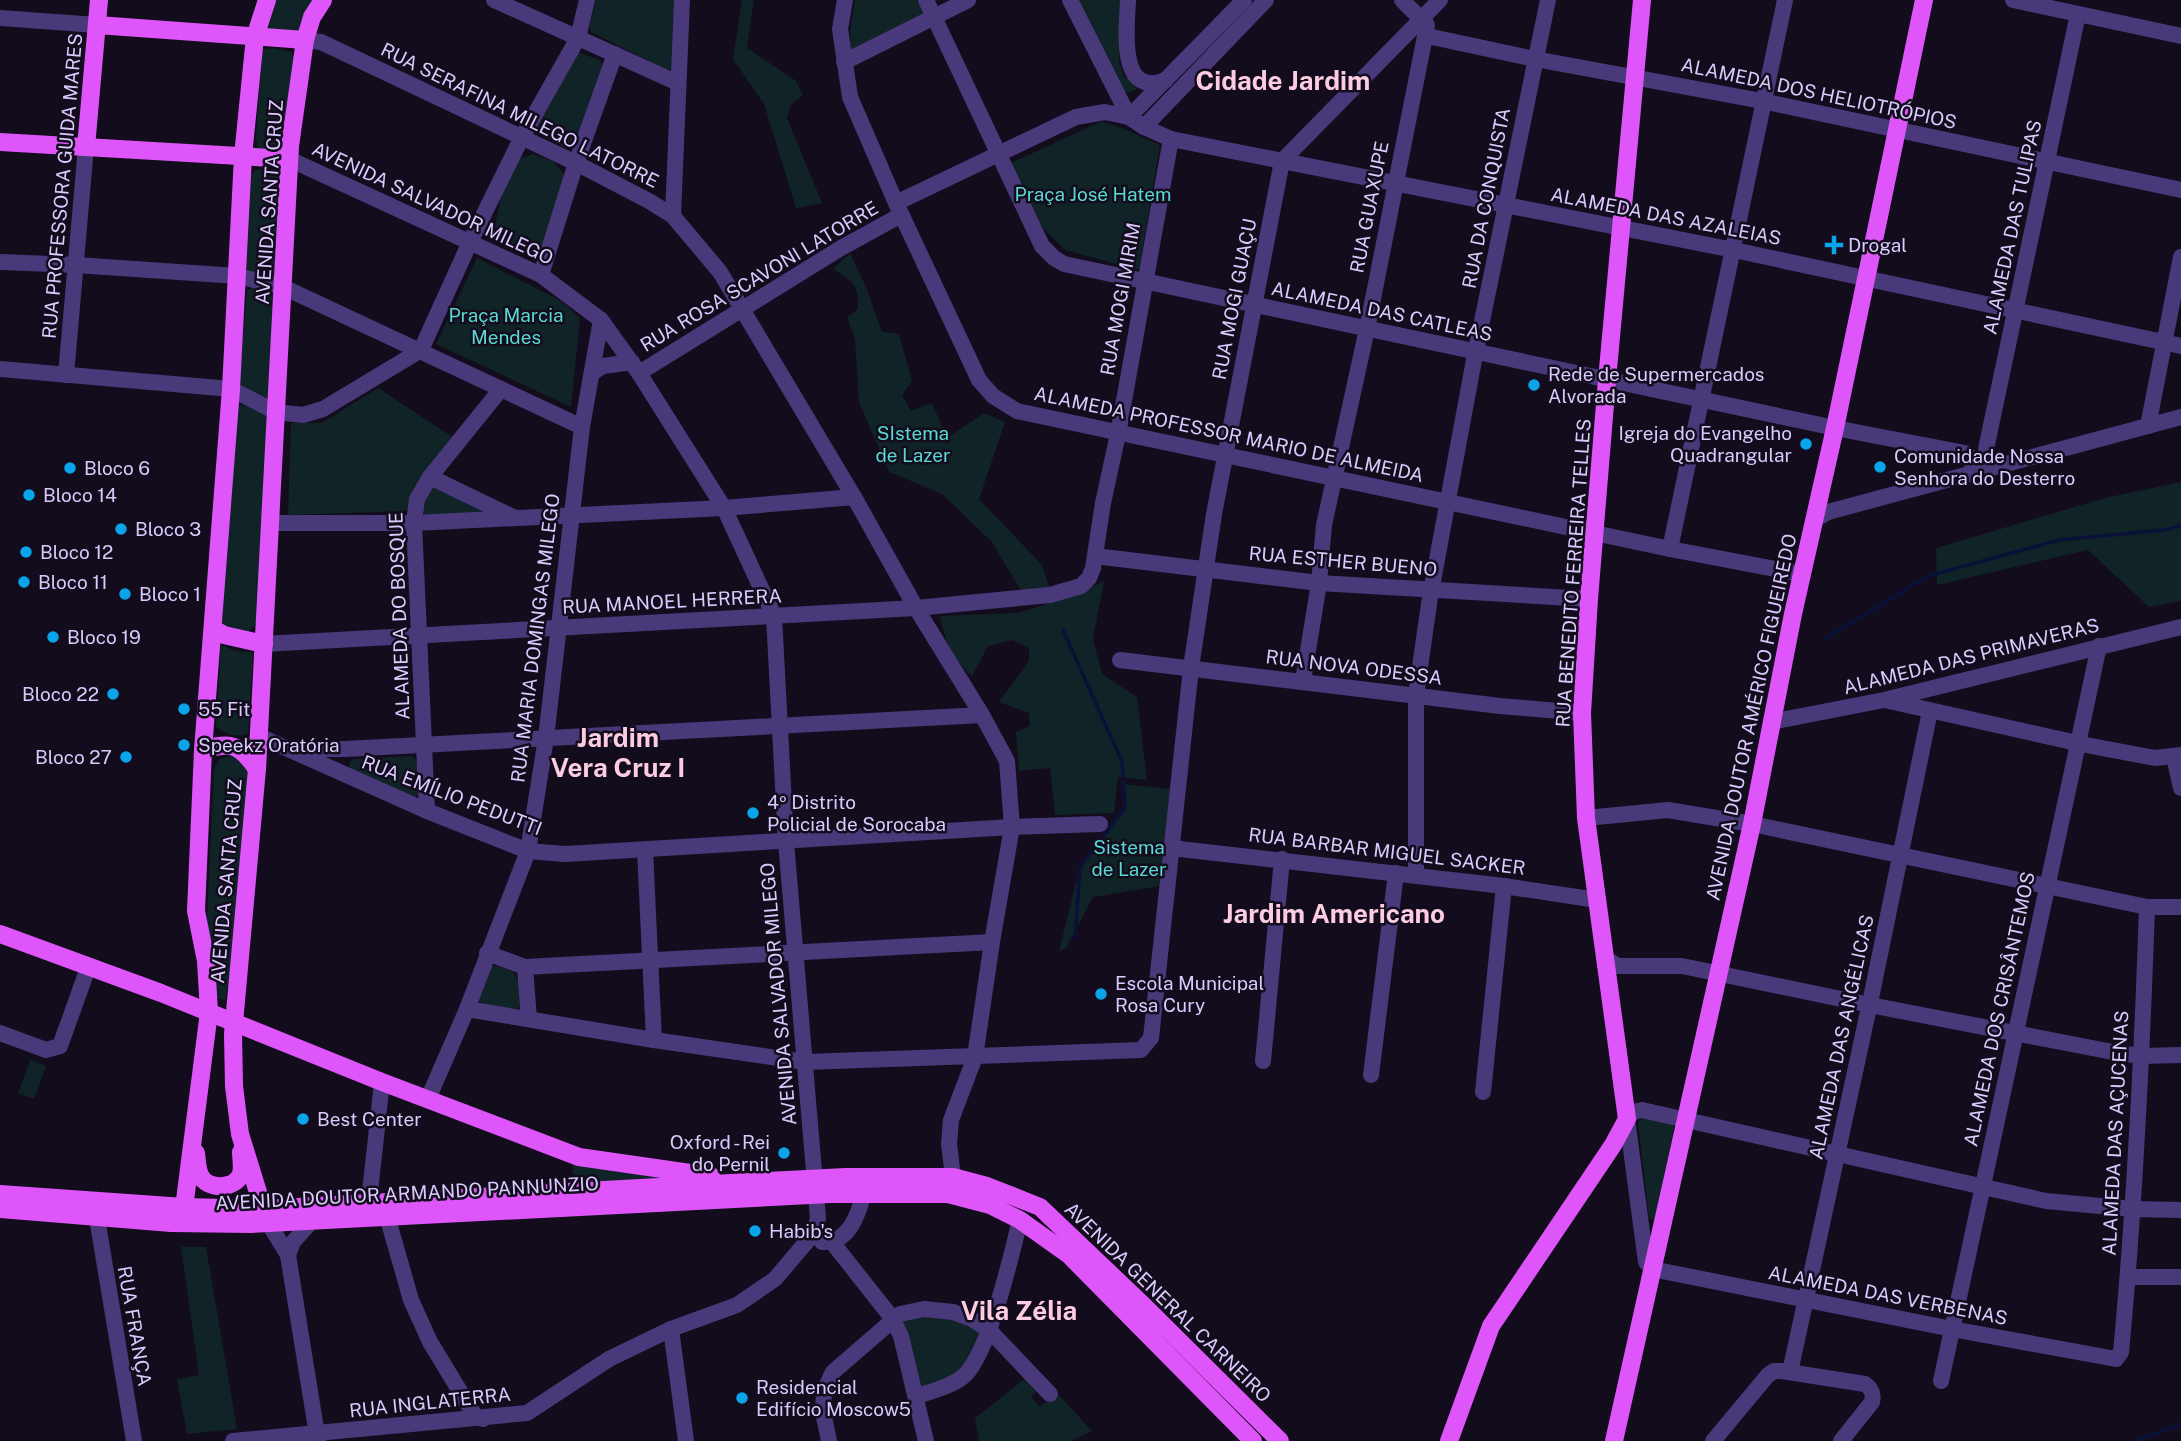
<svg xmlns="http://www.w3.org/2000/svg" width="2181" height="1441" font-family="'Public Sans',sans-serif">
	<rect width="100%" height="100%" fill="#130c1d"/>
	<g fill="#102327">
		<polygon points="275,0 314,0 300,23 298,33 272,33 265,27 270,9"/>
		<polygon points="596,0 674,0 671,69 667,70 591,32 589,27"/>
		<polygon points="742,0 754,0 747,48 796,81 803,95 791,105 787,118 822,203 796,208 764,104 733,59"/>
		<polygon points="855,0 917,0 925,14 851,51 850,31"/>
		<polygon points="1079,0 1122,0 1119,61 1123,75 1137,85 1136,90 1125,93 1110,69"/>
		<polygon points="274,48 292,52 295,62 283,148 271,151 258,149 256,138 262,49"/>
		<polygon points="577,52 600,60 604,69 573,145 566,149 534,130"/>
		<path d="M1100 122C1121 125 1140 137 1160 145L1139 270 1065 250 1043 228 1011 163Z"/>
		<polygon points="533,154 554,162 565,176 539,259 517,246 498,241 495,227 503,184 518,159"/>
		<polygon points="268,169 279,171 285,180 278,276 272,280 247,272 244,265 249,175 256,170"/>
		<path d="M850 253 866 287 882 332 899 334 912 381 902 395 911 411 932 403 947 438 984 413 1005 422 979 499 1042 565 1050 589 1021 591 992 542 942 494 889 472 859 402 855 339 847 317 858 309C859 285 853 281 833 269Z"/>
		<polygon points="477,258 561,301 580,318 571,407 436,344"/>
		<polygon points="256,287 271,293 278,301 273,392 267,398 240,386 239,380 247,290"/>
		<polygon points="378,388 454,438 414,487 409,511 288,515 291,423 322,423"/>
		<polygon points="236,405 243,405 267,415 270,421 258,622 248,633 239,635 218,623"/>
		<polygon points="2181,482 2181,601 2149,607 2088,550 1937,585 1936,548 2105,498"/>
		<polygon points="432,483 479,506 481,511 478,514 430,517 424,514 422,506"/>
		<path d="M1104 581 1093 639 1102 674 1137 697 1147 780 1118 777 1114 813 1055 815 1050 768 1019 771 1016 732 1030 726 1029 713 999 702 1029 661V648L1013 640 988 646 972 676C952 658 945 641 940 616L1018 613 1075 595Z"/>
		<path d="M221 645 236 651 253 653 248 733C237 739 225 733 216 727Z"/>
		<polygon points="233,755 251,769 235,954 225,1000 214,997 207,920 214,768 220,759"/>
		<polygon points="412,756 418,761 419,794 412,799 354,774 349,766 352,759"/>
		<polygon points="1124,784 1170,789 1159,886 1093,897 1066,948 1059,951 1080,867 1125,809"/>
		<path d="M488 965C519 969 517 974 523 1002L519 1009 486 1006 478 1000Z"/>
		<polygon points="30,1060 46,1066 34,1099 18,1093"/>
		<polygon points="1644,1116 1670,1122 1674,1126 1656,1217 1653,1220 1649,1218 1638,1122"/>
		<polygon points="572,1163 691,1178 574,1184"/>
		<polygon points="181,1247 206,1247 237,1429 187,1434 177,1379 199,1375"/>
		<polygon points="923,1314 950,1315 982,1333 962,1375 920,1393 901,1320"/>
		<polygon points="1026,1378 1038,1390 1031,1397 1039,1406 1059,1395 1092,1431 1071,1441 979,1441 975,1418"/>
	</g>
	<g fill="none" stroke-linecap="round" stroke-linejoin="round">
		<g stroke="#0a1138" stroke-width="3.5">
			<polyline points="1063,630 1122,762 1125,808 1080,867 1075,938"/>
			<polyline points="1826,638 1928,576 2059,540 2164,530 2181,526"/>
			<polyline points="2136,1441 2181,1424"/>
		</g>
		<g stroke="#49397a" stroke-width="16">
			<polyline points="494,0 678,83"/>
			<polyline points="845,0 840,29 850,97 896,203 979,380 993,396 1017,411 1670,549 1802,574"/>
			<polyline points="926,0 1042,246 1054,258 1064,264 1835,428 1965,453 1971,458 1974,472"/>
			<polyline points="1070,0 1129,117 1144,127 1171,139 1734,250 2181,346"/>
			<path d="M1128 0C1127 26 1117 99 1166 80"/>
			<polyline points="1402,0 1427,25"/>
			<polyline points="2013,0 2181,36"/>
			<polyline points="0,18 97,25"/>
			<polyline points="1421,19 1428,34 1432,37 1535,59 1762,101 2181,190"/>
			<polyline points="305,40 321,42 576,163 649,201 673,216 720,272 854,497 916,608 982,715 1007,761 1012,827 992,942 975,1057 951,1120 949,1144 953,1177"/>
			<polyline points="844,62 968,0"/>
			<polyline points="1144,127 1266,0"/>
			<polyline points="896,203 1076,117 1105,112 1129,117 1244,0"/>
			<polyline points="673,216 682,0"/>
			<polyline points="0,262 76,265 237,276 283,287 582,427"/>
			<polyline points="541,275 576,163 615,54"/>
			<polyline points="0,369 231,389 276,412 303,415 323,409 421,350 470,242 522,137 578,38 587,0"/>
			<polyline points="592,373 603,366 632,362"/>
			<polyline points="639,373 841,248 901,215"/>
			<polyline points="66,375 86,147"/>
			<polyline points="2148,426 2181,257"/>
			<polyline points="1986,468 1986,449 2078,14"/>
			<polyline points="430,477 513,517"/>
			<polyline points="1814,520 1828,512 2181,417"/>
			<polyline points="271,523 414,523 724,508 854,497"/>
			<polyline points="1670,549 1785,0"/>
			<polyline points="1095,556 1319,583 1589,599"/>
			<polyline points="264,644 916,608 1050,595 1081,586 1089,578 1093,568 1103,503 1118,434 1171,139"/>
			<polyline points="1120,660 1500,706 1582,713"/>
			<polyline points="1303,681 1319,583 1324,525 1367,329 1426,31"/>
			<polyline points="1889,701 2086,745 2155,758 2181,755"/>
			<polyline points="1771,722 1884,700 2181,627"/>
			<polyline points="259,736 427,811 528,851 565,854 1012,827 1100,824"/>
			<polyline points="295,749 345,749 982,715"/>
			<polyline points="2174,757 2181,788"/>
			<polyline points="427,811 414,523 417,499 430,477 501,389"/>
			<polyline points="1586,818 1668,810 1752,824 2147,907 2181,907"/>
			<polyline points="1171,848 1504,886 1597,900"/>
			<polyline points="645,850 654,1040"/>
			<polyline points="1416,875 1416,695 1430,597 1474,360 1548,0"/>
			<path d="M2147 907C2142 1056 2135 1204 2121 1352L2116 1359 1952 1329 1652 1269 1646 1262 1627 1119 1633 1112 1642 1110 2046 1201 2133 1209 2181 1210"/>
			<polyline points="487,953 525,967 992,942"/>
			<polyline points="1606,959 1618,966 1682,966 1870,1005 2118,1053 2142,1056 2181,1055"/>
			<polyline points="525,967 529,1019"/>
			<polyline points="467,1009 654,1040 805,1062 1141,1050 1151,1038 1191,668 1214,514 1282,161 1440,0"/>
			<polyline points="0,1033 46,1050 60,1046 88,968"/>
			<polyline points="1263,1061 1282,859"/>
			<polyline points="1371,1075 1396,873"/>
			<polyline points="1483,1092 1504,886"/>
			<polyline points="428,1099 467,1009 528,851 546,738 582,427 601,320"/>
			<polyline points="376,1214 370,1192 382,1082"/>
			<polyline points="387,1216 411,1300 430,1342 472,1411 477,1417 483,1419"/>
			<polyline points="97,1218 134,1441"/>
			<polyline points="269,1224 288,1255 318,1441"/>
			<path d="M822 1242C849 1244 859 1213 864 1192"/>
			<polyline points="832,1242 892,1318 901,1336 926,1441"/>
			<polyline points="288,1255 293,1242 312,1221"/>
			<polyline points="2128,1277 2181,1277"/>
			<polyline points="671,1329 686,1441"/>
			<polyline points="1790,1372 1871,998 1930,711"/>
			<polyline points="1941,1381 2099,646"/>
			<path d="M917 1396C932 1391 954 1386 966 1374 990 1348 1011 1257 1020 1220"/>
			<polyline points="233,1441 527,1413 609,1359 671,1329 737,1305 775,1279 814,1233 818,1218 786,842 774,616 724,508 639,373 601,320 541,275 289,159"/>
			<polyline points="829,1441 823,1412 824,1391 833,1372 900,1314 924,1309 953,1312 972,1319 989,1330 1050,1394"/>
			<path d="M1713 1441 1768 1375 1774 1371H1782L1865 1384C1872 1389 1874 1394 1872 1402L1841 1441"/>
		</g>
		<g stroke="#de56f9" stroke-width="18">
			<polyline points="97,25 305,40"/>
			<polyline points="0,142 289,159"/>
			<polyline points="86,147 99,0"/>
			<polyline points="213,629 224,635 264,644"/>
			<path d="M203 750C232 741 240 745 257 769"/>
			<polyline points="0,934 161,993 382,1082 579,1157 711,1176"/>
			<path d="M196 1153C197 1160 197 1169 200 1175 207 1190 235 1190 241 1174 243 1167 241 1158 241 1152"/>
			<polyline points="0,1194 184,1207 262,1209 749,1182 846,1177 953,1177 987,1186 1040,1207 1143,1305 1280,1441"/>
			<polyline points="0,1209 171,1223 251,1224 829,1194 948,1194 990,1205 1020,1220 1069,1255 1253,1441"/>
			<polyline points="183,1216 209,1012 206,961 196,911 203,750 231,389 243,156 255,37 267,0"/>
			<polyline points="266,1218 240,1134 234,1086 233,1034 257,769 290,146 305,40 312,17 323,0"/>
			<polyline points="1449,1441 1491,1326 1613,1145 1627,1119 1586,818 1582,713 1589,599 1607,380 1642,0"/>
			<polyline points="1614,1441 1752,824 1793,614 1835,428 1924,0"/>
		</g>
	</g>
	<g fill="#09a4ea" stroke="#130c1d" stroke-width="2.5">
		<path d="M1830.5 234.5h7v7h7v7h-7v7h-7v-7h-7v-7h7z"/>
		<circle cx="1534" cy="385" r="7"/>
		<circle cx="1806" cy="444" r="7"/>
		<circle cx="1880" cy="467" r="7"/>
		<circle cx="70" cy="468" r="7"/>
		<circle cx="29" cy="495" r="7"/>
		<circle cx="121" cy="529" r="7"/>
		<circle cx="26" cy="552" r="7"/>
		<circle cx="24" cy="582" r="7"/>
		<circle cx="125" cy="594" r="7"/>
		<circle cx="53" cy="637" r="7"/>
		<circle cx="113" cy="694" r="7"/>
		<circle cx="184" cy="709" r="7"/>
		<circle cx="184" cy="745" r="7"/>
		<circle cx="126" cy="757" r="7"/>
		<circle cx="753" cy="813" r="7"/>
		<circle cx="1101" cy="994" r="7"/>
		<circle cx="303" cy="1119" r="7"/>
		<circle cx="784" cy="1153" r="7"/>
		<circle cx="755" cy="1231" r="7"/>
		<circle cx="742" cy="1398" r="7"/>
	</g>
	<g text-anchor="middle" stroke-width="5" stroke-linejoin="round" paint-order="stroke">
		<g font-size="19" fill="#dbcafd" stroke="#130c1d">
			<text transform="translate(1819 93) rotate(12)" y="7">ALAMEDA DOS HELIOTRÓPIOS</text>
			<text transform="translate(520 115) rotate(26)" y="7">RUA SERAFINA MILEGO LATORRE</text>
			<text transform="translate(62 186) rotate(-85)" y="7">RUA PROFESSORA GUIDA MARES</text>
			<text transform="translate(1486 198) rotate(-79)" y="7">RUA DA CONQUISTA</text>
			<text transform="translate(269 202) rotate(-86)" y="7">AVENIDA SANTA CRUZ</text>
			<text transform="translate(433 203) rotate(25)" y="7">AVENIDA SALVADOR MILEGO</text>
			<text transform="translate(1369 207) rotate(-79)" y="7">RUA GUAXUPE</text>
			<text transform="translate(1666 216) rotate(11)" y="7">ALAMEDA DAS AZALEIAS</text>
			<text transform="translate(2012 227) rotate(-78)" y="7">ALAMEDA DAS TULIPAS</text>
			<text transform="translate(759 276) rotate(-31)" y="7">RUA ROSA SCAVONI LATORRE</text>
			<text transform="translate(1120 299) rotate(-80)" y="7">RUA MOGI MIRIM</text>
			<text transform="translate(1234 299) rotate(-79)" y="7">RUA MOGI GUAÇU</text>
			<text transform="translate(1382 311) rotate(12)" y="7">ALAMEDA DAS CATLEAS</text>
			<text transform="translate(1229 434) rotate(12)" y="7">ALAMEDA PROFESSOR MARIO DE ALMEIDA</text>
			<text transform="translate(1343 561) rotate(5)" y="7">RUA ESTHER BUENO</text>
			<text transform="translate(1573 573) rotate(-86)" y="7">RUA BENEDITO FERREIRA TELLES</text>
			<text transform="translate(672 601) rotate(-3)" y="7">RUA MANOEL HERRERA</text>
			<text transform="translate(399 616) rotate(-92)" y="7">ALAMEDA DO BOSQUE</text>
			<text transform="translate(535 638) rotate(-83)" y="7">RUA MARIA DOMINGAS MILEGO</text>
			<text transform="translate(1971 656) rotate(-14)" y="7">ALAMEDA DAS PRIMAVERAS</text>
			<text transform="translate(1354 667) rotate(7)" y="7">RUA NOVA ODESSA</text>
			<text transform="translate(1751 717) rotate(-78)" y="7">AVENIDA DOUTOR AMÉRICO FIGUEIREDO</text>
			<text transform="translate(452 795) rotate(21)" y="7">RUA EMÍLIO PEDUTTI</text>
			<text transform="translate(1387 851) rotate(7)" y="7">RUA BARBAR MIGUEL SACKER</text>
			<text transform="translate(226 881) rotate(-85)" y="7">AVENIDA SANTA CRUZ</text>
			<text transform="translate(778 994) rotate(-95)" y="7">AVENIDA SALVADOR MILEGO</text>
			<text transform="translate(1999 1009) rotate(-78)" y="7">ALAMEDA DOS CRISÂNTEMOS</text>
			<text transform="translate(1841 1037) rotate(-78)" y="7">ALAMEDA DAS ANGÉLICAS</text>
			<text transform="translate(2115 1133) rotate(-87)" y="7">ALAMEDA DAS AÇUCENAS</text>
			<text transform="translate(407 1193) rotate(-3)" y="7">AVENIDA DOUTOR ARMANDO PANNUNZIO</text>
			<text transform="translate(1888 1295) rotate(11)" y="7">ALAMEDA DAS VERBENAS</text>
			<text transform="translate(1168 1302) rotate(44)" y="7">AVENIDA GENERAL CARNEIRO</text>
			<text transform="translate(135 1326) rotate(80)" y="7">RUA FRANÇA</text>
			<text transform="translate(430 1402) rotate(-6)" y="7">RUA INGLATERRA</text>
		</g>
		<g font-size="19" fill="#5ad9d4" stroke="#130c1d">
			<text x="1093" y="201">Praça José Hatem</text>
			<text x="506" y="322">Praça Marcia<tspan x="506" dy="22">Mendes</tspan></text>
			<text x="913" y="440">SIstema<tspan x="913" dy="22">de Lazer</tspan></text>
			<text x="1129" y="854">Sistema<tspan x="1129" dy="22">de Lazer</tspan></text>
		</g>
		<g font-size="19" fill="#dbcafd" stroke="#130c1d" text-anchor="start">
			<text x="1848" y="252">Drogal</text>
			<text x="1548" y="381">Rede de Supermercados<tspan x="1548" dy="22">Alvorada</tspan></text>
			<text x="1792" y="440" text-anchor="end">Igreja do Evangelho<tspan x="1792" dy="22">Quadrangular</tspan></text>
			<text x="1894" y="463">Comunidade Nossa<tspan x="1894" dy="22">Senhora do Desterro</tspan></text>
			<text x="84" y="475">Bloco 6</text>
			<text x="43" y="502">Bloco 14</text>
			<text x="135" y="536">Bloco 3</text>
			<text x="40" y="559">Bloco 12</text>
			<text x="38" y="589">Bloco 11</text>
			<text x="139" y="601">Bloco 1</text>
			<text x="67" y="644">Bloco 19</text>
			<text x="99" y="701" text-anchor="end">Bloco 22</text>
			<text x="198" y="716">55 Fit</text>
			<text x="198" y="752">Speekz Oratória</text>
			<text x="112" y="764" text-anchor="end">Bloco 27</text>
			<text x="767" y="809">4º Distrito<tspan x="767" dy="22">Policial de Sorocaba</tspan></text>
			<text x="1115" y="990">Escola Municipal<tspan x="1115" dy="22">Rosa Cury</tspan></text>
			<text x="317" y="1126">Best Center</text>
			<text x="770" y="1149" text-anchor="end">Oxford - Rei<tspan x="770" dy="22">do Pernil</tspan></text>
			<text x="769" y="1238">Habib's</text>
			<text x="756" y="1394">Residencial<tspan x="756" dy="22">Edifício Moscow5</tspan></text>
		</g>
		<g font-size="26" font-weight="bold" fill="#fdcce1" stroke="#130c1d">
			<text x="1283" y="90">Cidade Jardim</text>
			<text x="618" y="747">Jardim<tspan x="618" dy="30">Vera Cruz I</tspan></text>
			<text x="1334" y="923">Jardim Americano</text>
			<text x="1019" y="1320">Vila Zélia</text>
		</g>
	</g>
</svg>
